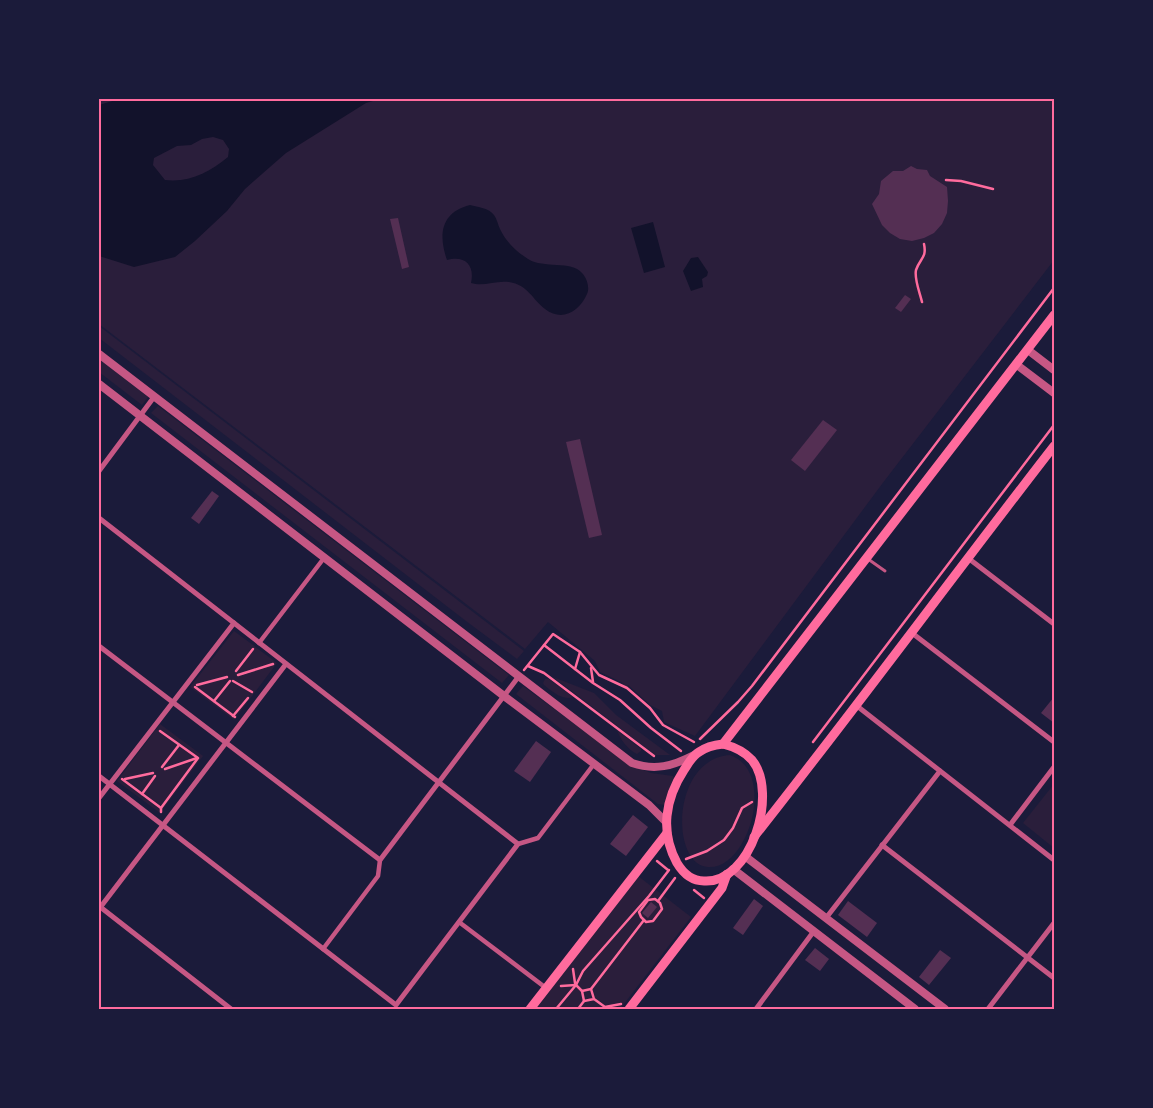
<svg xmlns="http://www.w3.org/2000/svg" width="1153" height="1108" font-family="Quicksand,sans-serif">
	<rect width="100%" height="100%" fill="#1b1b3a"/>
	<g fill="#2a1e3b">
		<polygon points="99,99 1054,99 1054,260 882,484 695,736 664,722 662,711 650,705 628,685 626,687 621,682 600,672 595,661 548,622 525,649 99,324"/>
		<polygon points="99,326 524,651 517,659 466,621 99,338"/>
		<polygon points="99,359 148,397 142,405 99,372"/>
		<polygon points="158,406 509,675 502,683 151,413"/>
		<polygon points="234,631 277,663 234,720 190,687"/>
		<polygon points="553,677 594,693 616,715 670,755 655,755"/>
		<path d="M545 679H549L573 697C562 701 552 691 544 685L543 683Z"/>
		<polygon points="523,686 618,756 636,767 651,773 673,776 674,778 665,805 658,804 516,694"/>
		<polygon points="160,724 203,756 160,813 117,781"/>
		<path d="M617 730 641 749V751L637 754C627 749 620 739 617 730Z"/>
		<path d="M730 755C777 771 749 870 708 867 670 865 671 759 730 755Z"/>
		<polygon points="1054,784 1054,848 1023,823"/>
		<polygon points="638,876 691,917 620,1009 536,1009"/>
	</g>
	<g fill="#12122b" fill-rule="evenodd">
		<path d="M119 99H380L366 103 286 153 245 189 227 211 195 241 175 257 134 267 99 256V105ZM213 137 223 140 229 149 228 157C210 172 189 183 165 180L153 165 154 158 177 146 191 145 202 139Z"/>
		<path d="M470 205C478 207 489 208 494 215 497 219 498 225 500 229 506 242 517 252 528 259 544 269 571 260 582 273 587 278 590 288 587 294 579 312 562 322 545 309 532 299 528 285 509 282 496 280 484 287 471 283 475 265 465 255 447 260 438 235 441 212 470 205Z"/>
		<polygon points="653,222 665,267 644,273 631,228"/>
		<polygon points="698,257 708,272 707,276 702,279 703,287 691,291 683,271 691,258"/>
	</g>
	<g fill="#542f53">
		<polygon points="911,166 917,169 927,170 930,176 947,187 948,201 947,213 942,224 934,233 924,238 912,241 900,239 890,233 882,225 872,204 879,194 881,181 893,171 903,171"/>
		<polygon points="398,218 409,267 402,269 390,219"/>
		<polygon points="905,295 911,299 901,312 895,308"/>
		<polygon points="823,420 837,430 805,471 791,460"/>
		<polygon points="580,439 602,535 589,538 566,442"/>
		<polygon points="212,491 219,496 199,524 191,518"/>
		<polygon points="1054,697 1054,723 1041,713"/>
		<polygon points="536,741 551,752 530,782 514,771"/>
		<polygon points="633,815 648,827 626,856 610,844"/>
		<polygon points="754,899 763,906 743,935 733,928"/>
		<polygon points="848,901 877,923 867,937 838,915"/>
		<polygon points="651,902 657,907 648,918 642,913"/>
		<polygon points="815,948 829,959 820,971 805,960"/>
		<polygon points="940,950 951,958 929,985 919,977"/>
	</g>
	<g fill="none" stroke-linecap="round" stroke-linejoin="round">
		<g stroke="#ff6b9d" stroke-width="2.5">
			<polyline points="946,180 961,181 993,189"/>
			<path d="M922 302C920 293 914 279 916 270 920 258 927 258 924 244"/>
			<polyline points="544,645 593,683 620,700 651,728 681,751"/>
			<polyline points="528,666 544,673 654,756"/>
			<polyline points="591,668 593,682"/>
			<polyline points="575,669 580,652"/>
			<polyline points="524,670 553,634 580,652 599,675 627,688 650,708 663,725 694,742"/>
			<polyline points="236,671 253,649"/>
			<polyline points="238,675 273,664"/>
			<polyline points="233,681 252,692"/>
			<polyline points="197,685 227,677"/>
			<polyline points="195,687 235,717"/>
			<polyline points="214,701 230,681"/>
			<polyline points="233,716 248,698"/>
			<polyline points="160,731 198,758 161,808 161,812"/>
			<polyline points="700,739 738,702 752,686 1054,288"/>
			<polyline points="813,742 1054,425"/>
			<polyline points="162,767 179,745"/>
			<polyline points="165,769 197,758"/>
			<polyline points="122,779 161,808"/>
			<polyline points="125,779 153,773"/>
			<polyline points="142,794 155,776"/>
			<polyline points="686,859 707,851 724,840 733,828 742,808 752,802"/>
			<polyline points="657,861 668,870"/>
			<polyline points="694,890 704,898"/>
			<polygon points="655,899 660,903 662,909 653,921 646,922 641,917 639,912 648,900"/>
			<polyline points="658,901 675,878"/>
			<polyline points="573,969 575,983"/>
			<polyline points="561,986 576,985 582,991"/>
			<polyline points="591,989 644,920"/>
			<polyline points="594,999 584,1001 582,991 591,989 594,999 605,1007 621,1004"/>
			<polyline points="556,1009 576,985 583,971 649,896 669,870"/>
			<polyline points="578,1009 584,1001"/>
		</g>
		<polyline stroke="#c65784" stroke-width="3" points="868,559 885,571"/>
		<g stroke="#c65784" stroke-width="4.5">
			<polyline points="259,643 324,558"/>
			<polyline points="518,844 538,838 594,764"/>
			<polyline points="459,922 546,988"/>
			<polyline points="323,949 378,876 380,860"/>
		</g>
		<g stroke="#c65784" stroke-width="5">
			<polyline points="99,471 154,397"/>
			<polyline points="99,518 518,844 396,1005 99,776"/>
			<polyline points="968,558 1054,624"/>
			<polyline points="912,633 1054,742"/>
			<polyline points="99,646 380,860 519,676"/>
			<polyline points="857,706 1054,860"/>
			<polyline points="99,798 234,623"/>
			<polyline points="1010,825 1054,767"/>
			<polyline points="882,845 1054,978"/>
			<polyline points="99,906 231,1009"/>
			<polyline points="99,909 286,664"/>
			<polyline points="826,918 940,771"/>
			<polyline points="756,1009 814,931"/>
			<polyline points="988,1009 1054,923"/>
		</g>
		<g stroke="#c65784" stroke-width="8">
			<polyline points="1028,350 1054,370"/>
			<path d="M99 354 632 763C655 771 673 766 694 755"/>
			<polyline points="1017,365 1054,393"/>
			<polyline points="99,384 504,696 649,805 666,822"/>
			<polyline points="746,857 945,1009"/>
			<polyline points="733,869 915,1009"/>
		</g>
		<g stroke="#ff6b9d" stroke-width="9">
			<polyline points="723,744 1054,315"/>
			<path d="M723 744C735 747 744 751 752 760 779 793 751 884 704 881 691 881 683 873 677 863 660 832 665 799 684 770 688 764 692 756 699 752 706 747 714 745 723 744Z"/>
			<path d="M754 837C856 708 953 576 1054 446"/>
			<polyline points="530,1009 667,833"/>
			<polyline points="629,1009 722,888 727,874"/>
		</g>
	</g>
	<rect width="1153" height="1108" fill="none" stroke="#1b1b3a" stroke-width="200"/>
	<rect x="100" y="100" width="953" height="908" fill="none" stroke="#ff6b9d" stroke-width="2"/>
</svg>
